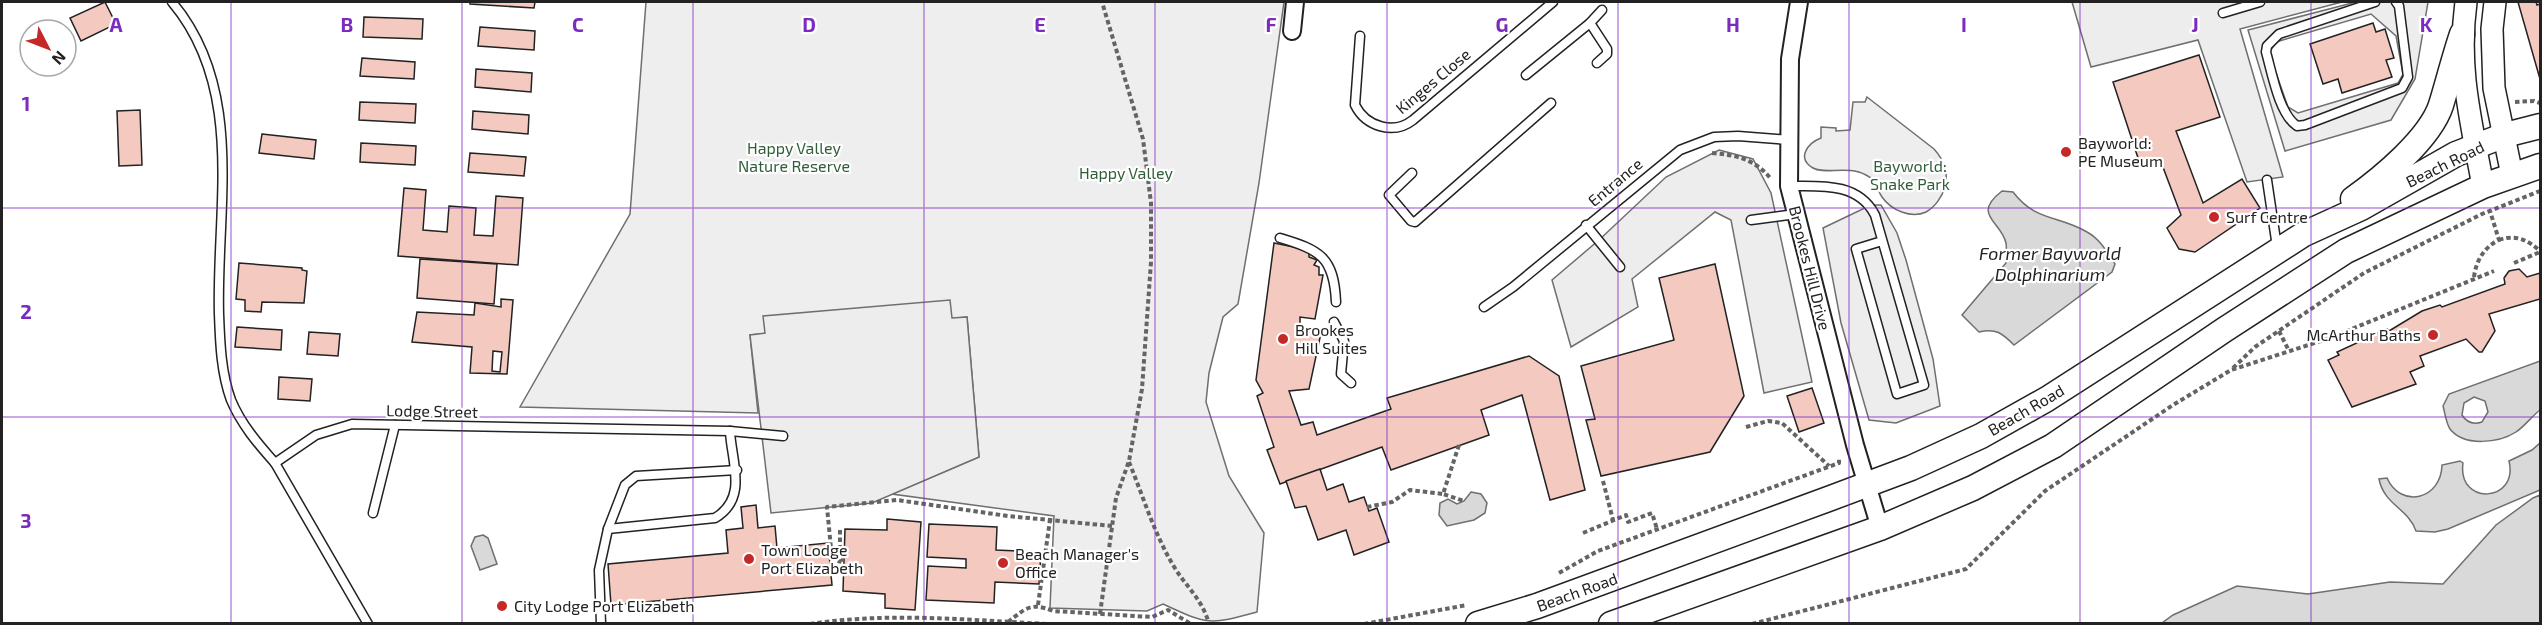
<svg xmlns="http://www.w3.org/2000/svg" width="2542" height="625" font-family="'Exo 2',sans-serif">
	<rect width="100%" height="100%" fill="#fff"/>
	<g fill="#eee" stroke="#6f6f6f" stroke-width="1.5">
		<path d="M646 2H1284L1259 183 1238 304 1223 317 1209 373 1206 402 1229 476 1264 533 1257 612C1209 625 1208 625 1163 604L1147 611 1050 608 1054 516 892 494 979 457 967 317 750 335 758 413 520 407 630 214Z"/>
		<path d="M1867 97 1934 149C1944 160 1949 172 1945 187 1942 197 1935 207 1926 212 1911 219 1891 210 1882 197 1876 188 1877 180 1866 175 1848 165 1824 175 1813 168 1796 158 1808 143 1821 138V127L1836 128V131L1850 130 1853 102H1865Z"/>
	</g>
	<g fill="#ededed" stroke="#6f6f6f" stroke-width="1.5" fill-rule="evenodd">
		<polygon points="2072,2 2342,2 2240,29 2283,177 2247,182 2198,40 2091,67"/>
		<path d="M2356 2H2428L2415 79 2391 120 2285 151 2248 30ZM2371 14 2396 36 2403 74 2398 83 2298 113 2288 107 2269 53 2276 42Z"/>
		<polygon points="1719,150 1753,159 1771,193 1812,382 1764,393 1731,220 1715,212 1632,279 1638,307 1571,347 1552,280 1599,240 1666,177"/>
		<polygon points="1871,205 1881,205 1897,233 1906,260 1933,359 1940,406 1896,423 1869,420 1841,323 1823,228"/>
		<polygon points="950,300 952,318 967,317 979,457 872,503 771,513 750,335 765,333 763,316"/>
	</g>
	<g fill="#d9d9d9" stroke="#6f6f6f" stroke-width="1.5" fill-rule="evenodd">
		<path d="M2002 191 2013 192C2036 222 2058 215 2087 232 2100 239 2107 252 2115 264L2112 272 2014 345C2002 333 1996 328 1979 332L1962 315 2006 263C2006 257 2007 249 2006 243 2001 221 1971 215 2002 191Z"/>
		<path d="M2540 361V410C2532 416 2525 426 2516 432 2499 443 2464 447 2450 429 2446 423 2445 413 2443 406L2449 394ZM2474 397 2485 401 2488 412 2482 422C2473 425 2467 423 2462 415L2464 403Z"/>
		<path d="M2540 443V490L2448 529 2435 532 2416 531C2408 508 2384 505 2379 479L2387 478C2401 509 2441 500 2442 465L2460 461 2463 463C2457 506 2519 503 2509 461L2532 450Z"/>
		<polygon points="1471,492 1481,494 1487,503 1485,513 1474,520 1447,526 1439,515 1440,503 1448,499 1457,504 1464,501"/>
		<polygon points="2540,495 2540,623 2162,623 2173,615 2237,586 2308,594 2390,582 2443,584 2496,525 2533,498"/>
		<polygon points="483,535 488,538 497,564 480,570 471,546 475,537"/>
	</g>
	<g fill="#f3c9c0" stroke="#222" stroke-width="1.5" fill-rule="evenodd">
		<polygon points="105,2 116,24 81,41 70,18"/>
		<polygon points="470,2 535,2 534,8 470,4"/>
		<polygon points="2518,2 2536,2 2537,5 2540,4 2540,79"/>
		<polygon points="364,17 423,19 422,39 363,37"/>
		<polygon points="2373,23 2376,32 2385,29 2394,58 2386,60 2392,77 2342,93 2338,79 2323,84 2310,44"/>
		<polygon points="480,27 535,31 534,50 478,46"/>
		<polygon points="2199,55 2220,117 2176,131 2203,203 2242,179 2260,208 2195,252 2179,249 2167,228 2181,215 2161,162 2141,167 2113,82"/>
		<polygon points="362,58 415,62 414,79 360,76"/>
		<polygon points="476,69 532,73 531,92 475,87"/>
		<polygon points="360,102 416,104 415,123 359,120"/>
		<polygon points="140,110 142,165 119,166 117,111"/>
		<polygon points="473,111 529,115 528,134 472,129"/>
		<polygon points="262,134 316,140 314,159 259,153"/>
		<polygon points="361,143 416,146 415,165 360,162"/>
		<polygon points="470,153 526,157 524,176 468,172"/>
		<polygon points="404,188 426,190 423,230 447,232 449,206 476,208 474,235 493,236 496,196 523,198 518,265 398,256"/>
		<polygon points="1274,243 1309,250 1309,257 1317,260 1314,265 1319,267 1319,275 1323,275 1315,319 1300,317 1300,332 1321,333 1309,389 1289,391 1301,425 1313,422 1317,435 1391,409 1387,398 1529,356 1559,376 1585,490 1550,500 1522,395 1481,410 1489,435 1391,470 1382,447 1280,484 1267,450 1274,447 1257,396 1263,393 1256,380"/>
		<polygon points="420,259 497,264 494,304 417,298"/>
		<polygon points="239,263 302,268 302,270 307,271 304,303 262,302 261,312 245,311 245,300 236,299"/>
		<polygon points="1715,264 1744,396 1710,452 1601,476 1586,420 1595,419 1581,366 1674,340 1659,278"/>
		<polygon points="2519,269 2527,277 2540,273 2540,299 2489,314 2495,331 2482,352 2479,352 2466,339 2420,356 2424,366 2410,372 2416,384 2352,407 2328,360 2339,355 2337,352 2387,329 2389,331 2422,311 2440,305 2442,307 2505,284 2504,278 2509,271"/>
		<path d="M501 299 513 300 507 374 470 373 472 347 412 342 417 312 474 315 475 303 501 307ZM493 351 502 352 500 372 492 371Z"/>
		<polygon points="237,327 282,330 281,350 235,347"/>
		<polygon points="309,332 340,334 338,356 307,354"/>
		<polygon points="279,377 312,379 310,401 278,399"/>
		<polygon points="1812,388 1824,423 1799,432 1787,396"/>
		<polygon points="1320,469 1327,490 1343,484 1349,502 1364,497 1369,511 1377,508 1389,542 1354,555 1346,530 1318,540 1306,506 1295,508 1286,481"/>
		<polygon points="756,505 758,528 775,526 777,548 828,543 832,585 611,605 608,564 728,553 726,530 743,528 741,507"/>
		<polygon points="887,519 921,522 915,610 885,608 885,594 843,591 845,529 887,530"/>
		<polygon points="929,524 997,527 996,550 1041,552 1039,584 995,582 994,603 926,600 928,566 966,568 966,559 927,557"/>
	</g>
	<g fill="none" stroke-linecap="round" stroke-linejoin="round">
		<defs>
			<g id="service">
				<path d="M172 2C246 90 216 209 219 314 220 342 221 373 231 400 241 424 258 444 275 463"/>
				<path d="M2375 2 2279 34 2267 46 2266 52C2272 73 2279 114 2297 126L2305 125 2402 88 2408 77 2399 6 2396 2"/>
				<polyline points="2223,13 2260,2"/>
				<polyline points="1590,23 1607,49 1607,54 1597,63"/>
				<path d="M1360 36 1355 105C1366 127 1394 135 1413 120L1553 2"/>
				<polyline points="1526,75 1590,23 1602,10"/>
				<polyline points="1412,173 1389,195 1411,221 1415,222 1551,103"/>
				<polyline points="2267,180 2277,247"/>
				<path d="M1789 186C1820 186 1858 182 1875 215L1924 385 1897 394 1856 249 1882 241"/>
				<polyline points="1751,220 1796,214"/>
				<polyline points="1586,225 1620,267"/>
				<path d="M1280 238C1320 250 1334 257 1336 302"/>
				<polyline points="1484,307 1513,287 1680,150 1714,137 1738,136 1789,140"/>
				<polyline points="1334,322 1344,341 1341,374 1351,383"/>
				<polyline points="373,513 395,425"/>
				<polyline points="608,529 625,485 636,476 737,470"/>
				<polyline points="368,624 275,463 316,435 352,424 730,431 783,436"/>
				<path d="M601 624 599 570 608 529 715 518C749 498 731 460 730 431"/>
			</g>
			<g id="minor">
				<polyline points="1799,2 1790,59 1789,186 1855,445 1880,528"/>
				<polyline points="1292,31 1295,2"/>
			</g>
			<g id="tertiary">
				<path d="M2466 2C2457 69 2471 120 2483 186"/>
				<polyline points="2495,2 2492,29 2494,88 2512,175"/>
			</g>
			<g id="secondary">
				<path d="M2353 199C2381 179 2430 139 2441 105 2448 82 2454 58 2462 34"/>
				<polyline points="1478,624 1537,606 1831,498 1911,468 1981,436 2047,399 2304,234 2361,208 2456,154 2505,135 2540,126"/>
				<polyline points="1611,624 1880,528 1973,488 2053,446 2224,330 2346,251 2483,186 2540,166"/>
			</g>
		</defs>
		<use href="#service" stroke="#222" stroke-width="11"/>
		<use href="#minor" stroke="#222" stroke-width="20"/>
		<use href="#tertiary" stroke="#222" stroke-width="24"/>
		<use href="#secondary" stroke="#222" stroke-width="27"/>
		<g stroke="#646464" stroke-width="4" stroke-dasharray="4.5 3" stroke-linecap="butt">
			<polyline points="2515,102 2534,101 2540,103"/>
			<path d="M1712 153C1736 155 1755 159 1771 179"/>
			<path d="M2499 240C2515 234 2528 240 2540 251"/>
			<polyline points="2514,263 2540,252"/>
			<path d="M2474 277C2476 261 2484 247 2499 240L2490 211"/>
			<polyline points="2279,331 2289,351"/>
			<polyline points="2233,368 2255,347 2364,273 2482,214 2540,191"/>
			<polyline points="1746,427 1768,421 1782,423 1829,466"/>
			<polyline points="1459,445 1443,494 1464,501"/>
			<path d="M1129 462C1143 496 1154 533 1173 565 1185 586 1202 598 1209 624"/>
			<polyline points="1603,481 1613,520"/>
			<polyline points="1367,507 1392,502 1410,490 1443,494"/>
			<polyline points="840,530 840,559 844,560"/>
			<polyline points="1583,533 1626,515 1628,522 1652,513 1657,529"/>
			<polyline points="840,559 838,569 833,569 827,507 897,500 1008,516 1112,526"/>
			<polyline points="1559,573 1598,551 1839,463 1839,457"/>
			<polyline points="1038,605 1050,520"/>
			<polyline points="1100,614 1116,498 1129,461 1142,389 1151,262 1151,203 1143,139 1102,2"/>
			<path d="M1008 622C1026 608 1031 602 1053 611L1152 617 1168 610 1191 624"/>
			<path d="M810 624C888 612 969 620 1047 624"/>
			<polyline points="1364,624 1467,605"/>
			<polyline points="1752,624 1966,569 2045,491 2173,405 2231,370 2327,339 2494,271"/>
		</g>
		<use href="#service" stroke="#fff" stroke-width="8"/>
		<use href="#minor" stroke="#fff" stroke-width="16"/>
		<use href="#tertiary" stroke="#fff" stroke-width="21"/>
		<use href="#secondary" stroke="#fff" stroke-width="24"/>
	</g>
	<path fill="none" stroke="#7b2cbf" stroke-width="1.5" stroke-opacity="0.55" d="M231 2V624M462 2V624M693 2V624M924 2V624M1155 2V624M1387 2V624M1618 2V624M1849 2V624M2080 2V624M2311 2V624M2 208H2540M2 417H2540"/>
	<g fill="#c62828" stroke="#fff" stroke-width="2">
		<circle cx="2066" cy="152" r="6"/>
		<circle cx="2214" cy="217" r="6"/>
		<circle cx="2433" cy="335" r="6"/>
		<circle cx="1283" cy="339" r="6"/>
		<circle cx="749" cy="559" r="6"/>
		<circle cx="1003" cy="563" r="6"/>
		<circle cx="502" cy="606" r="6"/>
	</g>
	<g text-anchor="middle" stroke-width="4.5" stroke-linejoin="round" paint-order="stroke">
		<g font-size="16" fill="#222" stroke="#fff">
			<text transform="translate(1433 81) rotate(-40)" y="6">Kinges Close</text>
			<text transform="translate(2445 164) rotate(-26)" y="6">Beach Road</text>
			<text transform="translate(1615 182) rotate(-40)" y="6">Entrance</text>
			<text transform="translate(1810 268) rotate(76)" y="6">Brookes Hill Drive</text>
			<text transform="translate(2026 410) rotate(-30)" y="6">Beach Road</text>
			<text transform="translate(432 411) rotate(1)" y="6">Lodge Street</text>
			<text transform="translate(1577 592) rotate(-20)" y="6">Beach Road</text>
		</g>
		<g font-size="16" fill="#222" stroke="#fff" text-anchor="start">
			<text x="2078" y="149">Bayworld:<tspan x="2078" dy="18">PE Museum</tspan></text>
			<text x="2226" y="223">Surf Centre</text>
			<text x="1295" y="336">Brookes<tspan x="1295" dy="18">Hill Suites</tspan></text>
			<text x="2421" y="341" text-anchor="end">McArthur Baths</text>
			<text x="761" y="556">Town Lodge<tspan x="761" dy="18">Port Elizabeth</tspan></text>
			<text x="1015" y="560">Beach Manager's<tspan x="1015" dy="18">Office</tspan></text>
			<text x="514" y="612">City Lodge Port Elizabeth</text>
		</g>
		<g font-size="16" fill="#2f5e38" stroke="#fff">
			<text x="794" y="154">Happy Valley<tspan x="794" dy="18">Nature Reserve</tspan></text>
			<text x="1910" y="172">Bayworld:<tspan x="1910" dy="18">Snake Park</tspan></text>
			<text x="1126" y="179">Happy Valley</text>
		</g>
		<g font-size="18" font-style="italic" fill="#222" stroke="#fff">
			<text x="2050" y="260">Former Bayworld<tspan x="2050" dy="21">Dolphinarium</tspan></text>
		</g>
	</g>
	<g font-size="20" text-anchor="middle" font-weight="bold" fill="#7b2cbf" stroke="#fff" stroke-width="4.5" stroke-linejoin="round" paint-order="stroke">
		<text x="116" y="32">A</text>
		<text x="347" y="32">B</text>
		<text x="578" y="32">C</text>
		<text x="809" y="32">D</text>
		<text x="1040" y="32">E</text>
		<text x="1271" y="32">F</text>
		<text x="1502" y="32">G</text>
		<text x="1733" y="32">H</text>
		<text x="1964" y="32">I</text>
		<text x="2195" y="32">J</text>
		<text x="2426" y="32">K</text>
		<text x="26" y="111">1</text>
		<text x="26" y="319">2</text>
		<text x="26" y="528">3</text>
	</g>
	<rect width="2542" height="625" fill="none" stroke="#222222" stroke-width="6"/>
	<g transform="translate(48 48) rotate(132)"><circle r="28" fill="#ffffff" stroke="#a7a7a7" stroke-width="1.5"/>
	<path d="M0-4.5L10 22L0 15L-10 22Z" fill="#c62828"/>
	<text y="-9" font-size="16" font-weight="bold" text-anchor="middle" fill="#222222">N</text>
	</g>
</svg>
